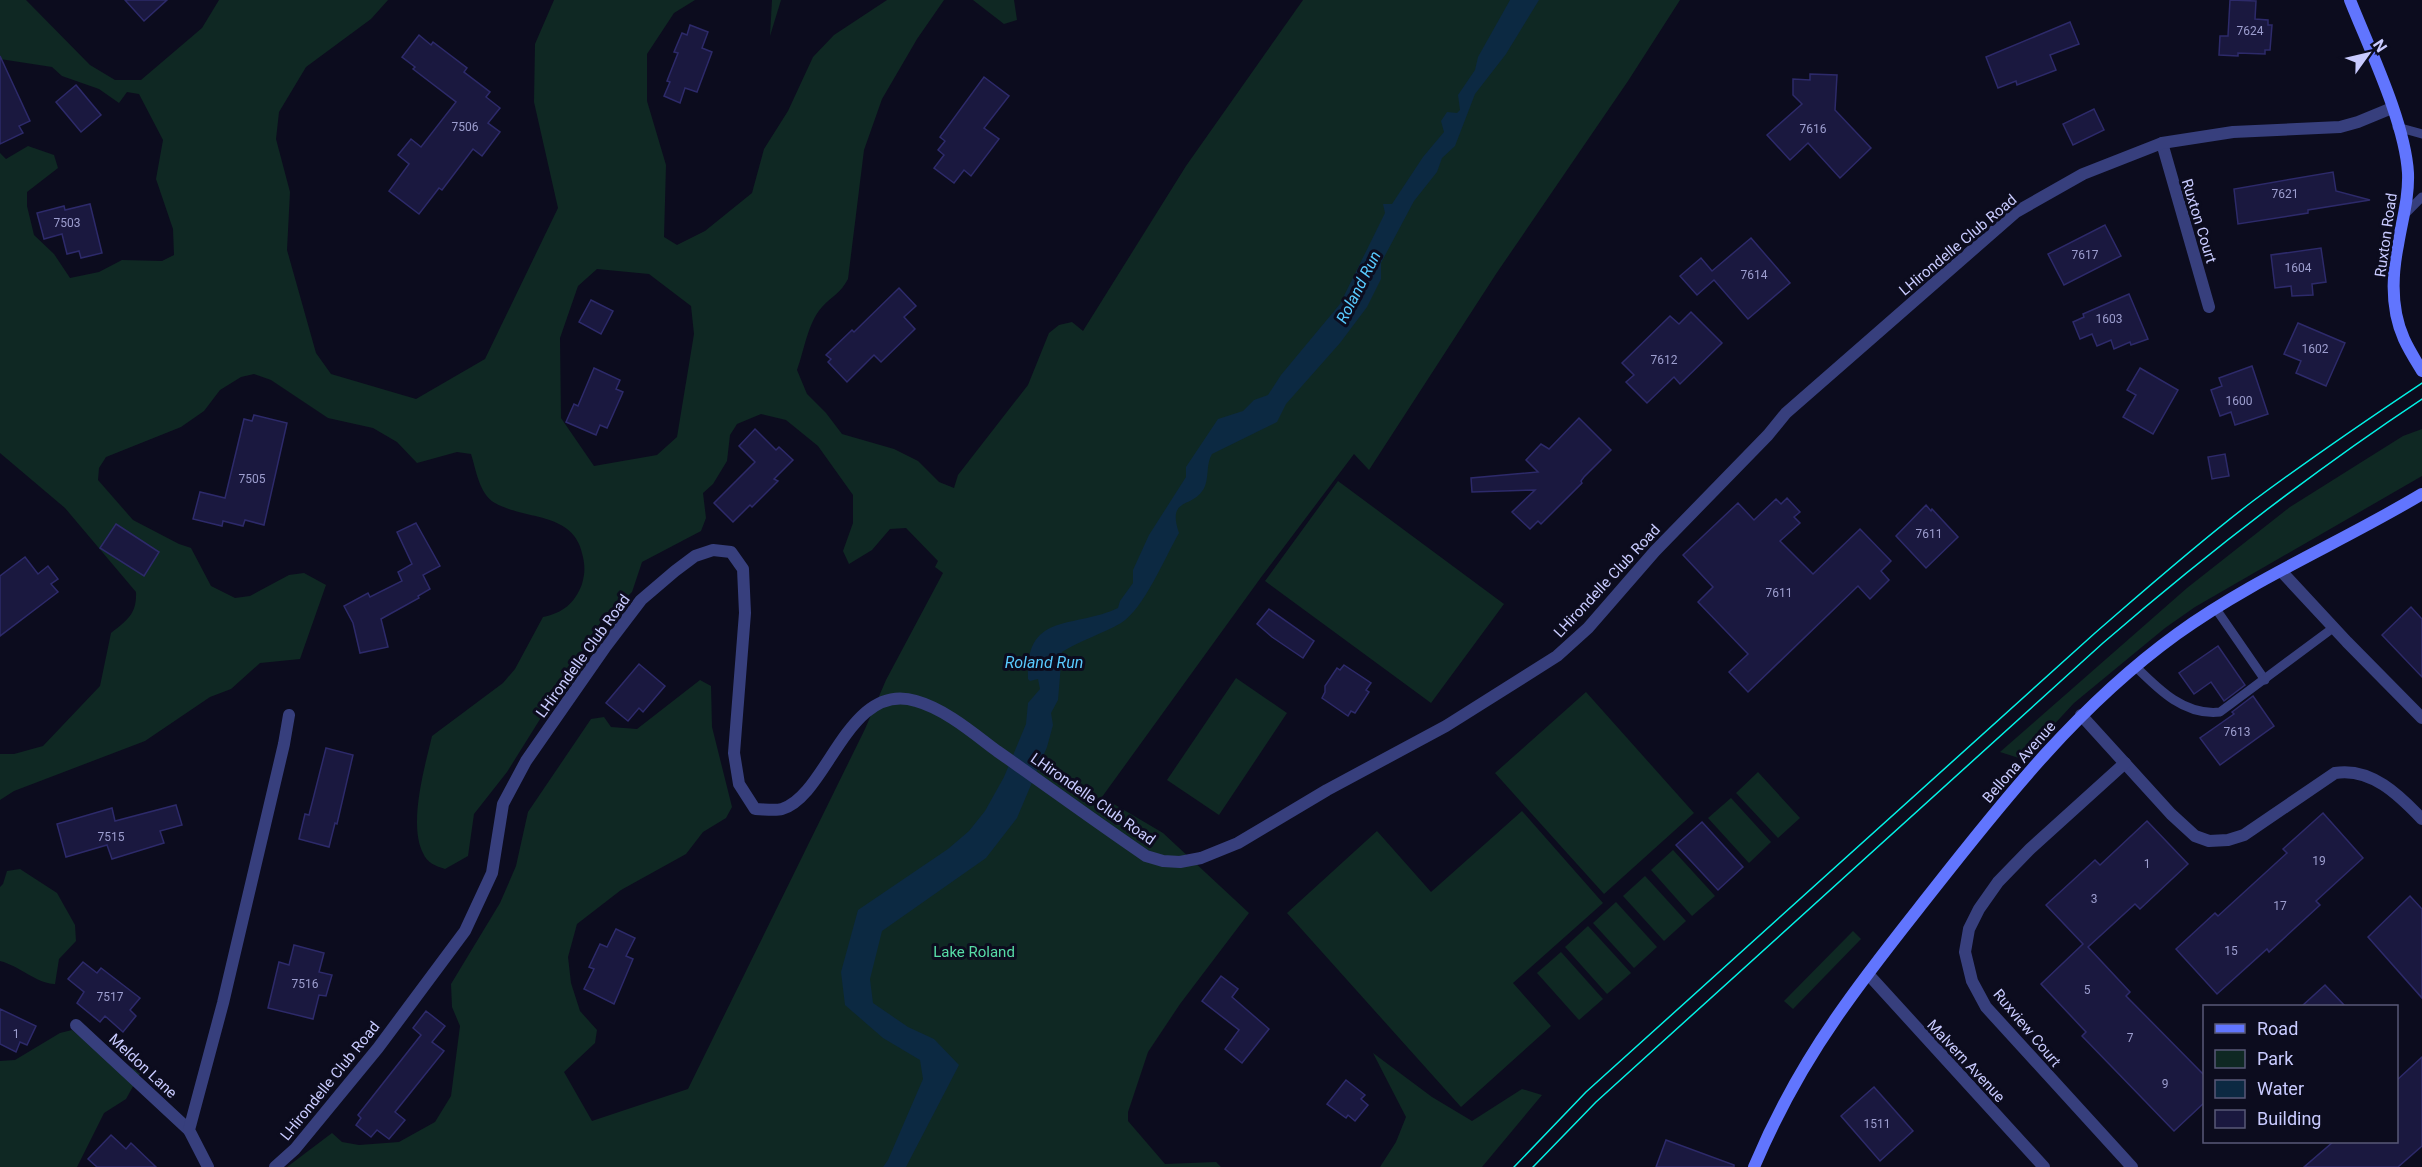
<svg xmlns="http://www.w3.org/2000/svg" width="2422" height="1167" font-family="Roboto,sans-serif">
	<rect width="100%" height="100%" fill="#0c0c1e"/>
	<g fill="#0f2823" fill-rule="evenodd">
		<path d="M0 0H26L90 65 115 80H141L202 28 219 0H388L371 19 306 67 279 112 276 139 290 192 287 250 316 353 331 374 416 399 485 359 558 208 534 102 535 44 554 0H695L674 13 647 54V101L666 165 664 237 677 245 705 231 752 193 764 149 788 111 813 57 834 35 887 0H944L917 39 882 99 864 150 848 279C840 294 832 296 822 307 808 322 804 351 797 370L807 394 826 413 842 434 894 449 918 461 939 482 954 488 958 475 1028 385 1049 333 1059 325 1072 322 1083 331 1186 166 1303 0H1680L1628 81 1496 274 1369 470 1354 454 1262 576 1102 797 1163 833 1249 913 1180 1004 1148 1052 1128 1112V1121L1165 1164 1216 1162 1221 1167H287L332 1133 342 1142 359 1145 399 1142 435 1122 451 1096 460 1026 452 1007 451 984 500 903 516 866 528 812 591 719 604 717 611 727 637 729 700 680 711 686 712 727 732 807 726 818 703 832 686 854 621 890 577 924 568 957 571 983 580 1011 597 1030 595 1043 564 1072 592 1121 688 1089 865 729 886 680 943 573 935 567 938 561 906 528 890 529 872 550 849 564 843 551 853 523V495L818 446 786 420 761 414 737 424 730 435 727 461 713 484 703 493 706 518 701 531 642 562 632 592 602 620 507 772 474 814 468 856 445 869C436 866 427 863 423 853 408 824 425 766 432 736L503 683 515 669 543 617C563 613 575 603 582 584 585 573 585 567 583 557 575 511 527 521 495 503 479 494 476 469 471 454L457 452 417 463 397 442 373 428 328 418 271 380 254 374 241 377 220 390 204 411 181 427 106 457 99 468 98 480 133 520 179 544 191 548 211 586 235 598 250 596 289 575 304 573 326 585 300 659 260 663 231 689 210 697 145 741 14 791 0 800V754H14L43 746 100 686 111 633C127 620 137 614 136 592L65 508 0 453V153L6 159 28 146 54 155 58 168 27 192V206L34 235 54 254 70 278 99 272 122 260 162 261 174 255 173 229 156 179 163 140 139 94 127 92 119 103 99 89 62 76 52 67 0 59ZM597 269 649 274 691 306 694 334 677 437 657 455 594 466 561 418 560 338 578 286Z"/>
		<polygon points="772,0 781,0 770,36"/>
		<polygon points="973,0 1014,0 1017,20 1004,24"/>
		<polygon points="2422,429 2422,476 2195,607 2165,628 2074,703 2022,759 2000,752 2187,588 2290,507 2403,436"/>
		<polygon points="1338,481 1504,604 1431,703 1265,581"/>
		<polygon points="1236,678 1287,713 1219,815 1167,780"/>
		<polygon points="1586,692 1694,813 1604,894 1495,773"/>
		<polygon points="1758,772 1800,818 1778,838 1736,793"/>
		<polygon points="1731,798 1771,842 1749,863 1708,818"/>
		<polygon points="1522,811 1603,903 1513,983 1551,1026 1461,1107 1287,913 1377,831 1431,892"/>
		<polygon points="1673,850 1715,896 1692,916 1651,870"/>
		<path d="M20 869 57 893 75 925 76 941 59 959 55 984C35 983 20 966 0 961V887L3 884 7 871Z"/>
		<polygon points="1645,876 1686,921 1664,941 1623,896"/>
		<polygon points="1616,902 1657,947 1634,968 1593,923"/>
		<polygon points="1588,926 1631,973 1607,994 1565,947"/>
		<polygon points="1853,931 1861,939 1793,1009 1784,1001"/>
		<polygon points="1561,952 1603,999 1579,1020 1537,973"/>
		<polygon points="72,1030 103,1055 141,1072 126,1099 104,1113 77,1167 0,1167 0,1061 15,1060 60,1033"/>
		<polygon points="1373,1053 1432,1097 1472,1121 1522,1089 1542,1095 1482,1167 1380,1167 1396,1142 1406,1117"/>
	</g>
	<path fill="#0c2942" d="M1510 0H1539L1506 54 1475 94 1455 146 1442 158 1437 172 1414 201 1381 263V279L1367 307 1340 343 1286 404 1277 422 1212 454C1206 464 1209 475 1205 486 1195 510 1166 495 1179 533 1165 557 1144 609 1121 623 1102 634 1081 640 1062 652L1058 700 1051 713 1053 725 1047 747 1017 818 986 858 882 931 870 979 873 1003 908 1027 934 1039 959 1065 906 1167H883L888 1160 923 1079 920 1060 883 1038 845 1005 841 972 858 910 948 849 969 831 985 811 1004 777 1026 724 1028 703 1040 689 1038 679 1030 681 1028 679C1025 611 1074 629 1118 608L1120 601 1133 583V570L1149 535 1186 477V467L1218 419 1243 411 1254 400 1268 395 1281 375 1340 304 1385 213 1383 204H1392L1423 157 1444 132 1441 121 1447 112 1457 113 1460 110 1458 95 1475 70 1478 57Z"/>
	<g fill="#1a183f" stroke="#2d2a6a" stroke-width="1.5">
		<polygon points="125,0 167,0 144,21"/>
		<polygon points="2230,0 2256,1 2255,19 2268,20 2268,25 2272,25 2270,50 2265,50 2265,54 2238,53 2238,56 2219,55 2220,36 2228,36"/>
		<polygon points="2070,22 2079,44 2050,55 2056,70 2017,85 2016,81 1998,88 1986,57"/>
		<polygon points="690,25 708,32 702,48 712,52 697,92 685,88 680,103 664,96 670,82 667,81 678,53 674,52 682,33 687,35"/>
		<polygon points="419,35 431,45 433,42 467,68 464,72 490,92 486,97 500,108 488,123 500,132 482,156 473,149 442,190 439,188 419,214 389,191 409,164 398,155 411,139 421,147 456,102 413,69 415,67 402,57"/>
		<polygon points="0,56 30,121 19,126 23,133 0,144"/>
		<polygon points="1810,74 1837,75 1835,110 1871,148 1840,178 1808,143 1790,160 1767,135 1802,104 1793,95 1793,79 1810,80"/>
		<polygon points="984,77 1009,96 984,128 999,139 971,176 964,170 954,183 934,168 944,155 938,150 945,141 940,137"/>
		<polygon points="76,85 101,115 81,132 56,102"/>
		<polygon points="2094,109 2104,130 2073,145 2063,124"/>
		<polygon points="2333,172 2336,191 2370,200 2308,210 2308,213 2238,224 2234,189"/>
		<polygon points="90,204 102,253 81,258 79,251 67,254 62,234 44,239 37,213 64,206 65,210"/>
		<polygon points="2105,225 2121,256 2064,285 2048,254"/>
		<polygon points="1751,238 1790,283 1748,319 1714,280 1697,295 1680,276 1701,258 1712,271"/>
		<polygon points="2321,248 2326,282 2312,284 2313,295 2292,296 2291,286 2275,288 2271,255"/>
		<polygon points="899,288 916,306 904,317 915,329 881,362 874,355 847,382 828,362 831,359 826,355 852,330 854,332"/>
		<polygon points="2129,294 2148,339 2131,345 2130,342 2114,349 2111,340 2097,346 2092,334 2080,339 2073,322 2084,317 2083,314"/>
		<polygon points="591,300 613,311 601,334 579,322"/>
		<polygon points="1691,312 1722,343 1680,384 1674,377 1647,403 1626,382 1634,375 1622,363 1670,316 1679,324"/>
		<polygon points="2298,323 2345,343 2326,386 2296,373 2301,361 2284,354"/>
		<polygon points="2252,366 2268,414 2235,425 2231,412 2220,416 2211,390 2222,386 2219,378"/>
		<polygon points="594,368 620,380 616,389 623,392 607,428 600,425 596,435 566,422 574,404 578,406"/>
		<polygon points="2140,368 2178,390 2153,434 2123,417 2136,395 2127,390"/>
		<polygon points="254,415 287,423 264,525 245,520 243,526 223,521 222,526 193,519 200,492 225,498 244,419 252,421"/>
		<polygon points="1579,418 1611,450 1584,477 1581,481 1582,483 1541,524 1538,521 1530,529 1512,512 1535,490 1472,492 1471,478 1538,472 1526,460 1541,444 1549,449"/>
		<polygon points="755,429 776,450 779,447 793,460 774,479 778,481 752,507 750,505 733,522 714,503 755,462 739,446"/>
		<polygon points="2225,454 2229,476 2212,479 2208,457"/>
		<polygon points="1787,498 1800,512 1794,517 1800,523 1780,541 1813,574 1860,529 1891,561 1881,571 1889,580 1870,599 1858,586 1748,692 1729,672 1748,654 1698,602 1713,587 1683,555 1738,503 1754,520 1776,499 1781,504"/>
		<polygon points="1926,505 1931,511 1932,509 1958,537 1926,568 1896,536"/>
		<polygon points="416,523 440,566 423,575 430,589 418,596 419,598 381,619 388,647 360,653 353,623 344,606 368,593 370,597 402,581 398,572 412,564 397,532"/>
		<polygon points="116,524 159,552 144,576 100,548"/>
		<polygon points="25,557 38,574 48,566 58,579 51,584 58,592 0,636 0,576"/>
		<polygon points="2411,607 2422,619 2422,677 2382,635"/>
		<polygon points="1269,609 1314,641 1303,658 1272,637 1257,624"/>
		<polygon points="2218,646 2245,685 2224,701 2211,682 2194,694 2179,673"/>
		<polygon points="639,664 665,686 643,712 639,708 628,721 606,703"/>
		<polygon points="1344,665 1371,683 1366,690 1369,692 1355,713 1351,711 1348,716 1322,698 1325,692 1325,686 1337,668 1340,670"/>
		<polygon points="2253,696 2274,726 2220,765 2200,738 2234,714 2232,712"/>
		<polygon points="326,748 353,755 337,824 335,823 329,847 299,839 305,814 309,815"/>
		<polygon points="176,805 182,825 160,831 164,843 112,859 107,845 66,857 57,824 112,808 115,821"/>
		<polygon points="2323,813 2363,858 2316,901 2320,905 2269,952 2267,949 2217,994 2176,949 2215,913 2218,916 2287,853 2283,849"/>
		<polygon points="2147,821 2188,864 2140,909 2135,904 2088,947 2130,992 2126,996 2205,1076 2205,1102 2174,1131 2082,1036 2086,1032 2041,984 2083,944 2046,905 2095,860 2100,865"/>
		<polygon points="1702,822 1743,867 1718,890 1676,845"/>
		<polygon points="2410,896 2422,909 2422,998 2368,937"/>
		<polygon points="616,929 635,938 626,956 633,959 614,1004 584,989 594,969 589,967 600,944 607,947"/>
		<polygon points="294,945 324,953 319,972 332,975 326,996 319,995 313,1019 268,1008 279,962 289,965"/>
		<polygon points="83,962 97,973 101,968 140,998 130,1010 136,1016 123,1032 105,1016 100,1022 77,1003 84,992 68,979"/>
		<polygon points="1221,976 1238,989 1232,997 1269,1029 1242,1063 1225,1049 1239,1030 1202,1001"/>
		<polygon points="2325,985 2345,1006 2302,1006"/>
		<polygon points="0,1009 36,1026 27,1045 20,1042 16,1052 0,1044"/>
		<polygon points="426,1011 445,1026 432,1042 444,1051 395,1112 405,1120 389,1139 377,1130 371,1137 356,1125 361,1118 358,1115 421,1035 413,1028"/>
		<polygon points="2422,1057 2422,1146 2398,1167 2304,1167 2333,1142 2397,1142 2397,1080"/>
		<polygon points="1346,1080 1365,1095 1361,1099 1368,1105 1355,1121 1348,1115 1346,1118 1327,1104"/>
		<polygon points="1874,1087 1913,1131 1880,1161 1841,1116"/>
		<polygon points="111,1135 126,1149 131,1143 156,1167 97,1167 88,1159"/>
		<polygon points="1666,1140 1734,1165 1734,1167 1656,1167"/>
	</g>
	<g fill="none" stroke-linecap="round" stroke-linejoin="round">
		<g stroke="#373f7d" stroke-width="9">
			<polyline points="2397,127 2422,134"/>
			<polyline points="2406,213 2422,197"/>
			<polyline points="2216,609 2265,680"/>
			<path d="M2136 667C2159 690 2185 716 2220 712L2333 628"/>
		</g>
		<g stroke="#373f7d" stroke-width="12">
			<polyline points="2162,143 2209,307"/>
			<polyline points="2281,571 2347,642 2422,718"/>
			<path d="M2081 715 2171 814 2195 836 2209 841 2228 840 2244 835 2335 773C2371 767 2399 795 2422 819"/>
			<polyline points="2125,763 2030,849 1998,882 1979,909 1969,929 1965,952 1972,981 1986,1007 2132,1167"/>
			<polyline points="1868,974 2044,1167"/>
			<polyline points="76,1025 189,1130"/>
			<polyline points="208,1167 189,1130 223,1003 284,744 289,715"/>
			<path d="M275 1167 295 1149 378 1048 465 931 492 873 503 804 526 761 606 646 641 600 675 571 695 556 713 550 731 552 743 569 745 613 734 753 739 784 755 809C763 809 775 811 782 809 828 795 848 680 916 701 945 709 973 733 997 751 1047 786 1096 822 1146 856L1163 861 1180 862 1201 858 1238 843 1327 790 1446 726 1557 656 1588 628 1655 551 1768 435 1786 413 2016 212 2083 174 2162 143 2233 132 2340 127 2358 122 2392 108"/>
		</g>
		<g stroke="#6175fe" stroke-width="12">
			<path d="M2350 0C2369 48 2405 122 2408 173 2409 198 2402 220 2398 245 2392 275 2391 310 2404 339 2409 350 2416 361 2422 371"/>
			<path d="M1754 1167C1776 1115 1804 1064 1836 1018 1866 974 1900 932 1933 890 2006 797 2080 704 2177 634 2253 579 2342 542 2422 494"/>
		</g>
		<g stroke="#02f2e5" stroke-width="1.5">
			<path d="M1514 1167 1586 1092 2095 633C2147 588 2199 542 2253 501 2308 460 2365 421 2422 383"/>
			<path d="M1533 1167 1596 1102 2103 643C2206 554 2309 474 2422 399"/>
		</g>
	</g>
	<g text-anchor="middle" stroke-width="6" stroke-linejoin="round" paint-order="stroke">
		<g font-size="12" fill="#9d9ecf">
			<text x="2250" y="35">7624</text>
			<text x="465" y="131">7506</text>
			<text x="1813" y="133">7616</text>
			<text x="2285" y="198">7621</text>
			<text x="67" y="227">7503</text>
			<text x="2085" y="259">7617</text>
			<text x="2298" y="272">1604</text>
			<text x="1754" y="279">7614</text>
			<text x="2109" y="323">1603</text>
			<text x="2315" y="353">1602</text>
			<text x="1664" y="364">7612</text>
			<text x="2239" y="405">1600</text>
			<text x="252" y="483">7505</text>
			<text x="1929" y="538">7611</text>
			<text x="1779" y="597">7611</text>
			<text x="2237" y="736">7613</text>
			<text x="111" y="841">7515</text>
			<text x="2319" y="865">19</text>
			<text x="2147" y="868">1</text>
			<text x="2094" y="903">3</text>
			<text x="2280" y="910">17</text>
			<text x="2231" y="955">15</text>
			<text x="305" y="988">7516</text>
			<text x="2087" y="994">5</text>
			<text x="110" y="1001">7517</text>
			<text x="16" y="1038">1</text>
			<text x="2130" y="1042">7</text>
			<text x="2165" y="1088">9</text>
			<text x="1877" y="1128">1511</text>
		</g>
		<g font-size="15" fill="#c9cbff" stroke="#0c0c1e">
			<text transform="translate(2199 221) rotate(73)" y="5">Ruxton Court</text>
			<text transform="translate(2386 235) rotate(-82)" y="5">Ruxton Road</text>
			<text transform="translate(1958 245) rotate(-40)" y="5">LHirondelle Club Road</text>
			<text transform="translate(1607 581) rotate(-47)" y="5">LHirondelle Club Road</text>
			<text transform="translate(583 656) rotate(-54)" y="5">LHirondelle Club Road</text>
			<text transform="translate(2019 762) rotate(-49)" y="5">Bellona Avenue</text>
			<text transform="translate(1093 799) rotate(35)" y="5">LHirondelle Club Road</text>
			<text transform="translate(2027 1028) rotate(50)" y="5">Ruxview Court</text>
			<text transform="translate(1966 1061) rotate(47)" y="5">Malvern Avenue</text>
			<text transform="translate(143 1066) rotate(43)" y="5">Meldon Lane</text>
			<text transform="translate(330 1081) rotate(-51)" y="5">LHirondelle Club Road</text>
		</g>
		<g font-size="15" fill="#57dda7" stroke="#0c0c1e">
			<text x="974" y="957">Lake Roland</text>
		</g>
		<g font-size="16" font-style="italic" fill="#58cafe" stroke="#0c0c1e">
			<text transform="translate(1358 287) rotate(-63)" y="6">Roland Run</text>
			<text x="1044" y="668">Roland Run</text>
		</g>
	</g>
	<rect x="2203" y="1005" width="195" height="138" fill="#0c0c1e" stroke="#585878" stroke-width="1.5"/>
	<rect x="2215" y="1024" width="30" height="9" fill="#6175fe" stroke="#585878" stroke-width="1.5"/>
	<text x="2257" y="1035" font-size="18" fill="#c9cbff">Road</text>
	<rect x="2215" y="1050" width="30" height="18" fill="#0f2823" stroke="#585878" stroke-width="1.5"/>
	<text x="2257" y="1065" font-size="18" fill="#c9cbff">Park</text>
	<rect x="2215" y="1080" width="30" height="18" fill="#0c2942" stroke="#585878" stroke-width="1.5"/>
	<text x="2257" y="1095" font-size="18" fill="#c9cbff">Water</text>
	<rect x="2215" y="1110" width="30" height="18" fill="#1a183f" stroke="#585878" stroke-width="1.5"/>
	<text x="2257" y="1125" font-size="18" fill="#c9cbff">Building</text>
	<g transform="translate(2368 54) rotate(56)" stroke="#0c0c1e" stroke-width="4.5" paint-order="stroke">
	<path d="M0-4.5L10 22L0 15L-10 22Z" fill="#c9cbff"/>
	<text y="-9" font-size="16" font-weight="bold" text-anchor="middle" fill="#c9cbff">N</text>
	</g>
</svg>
